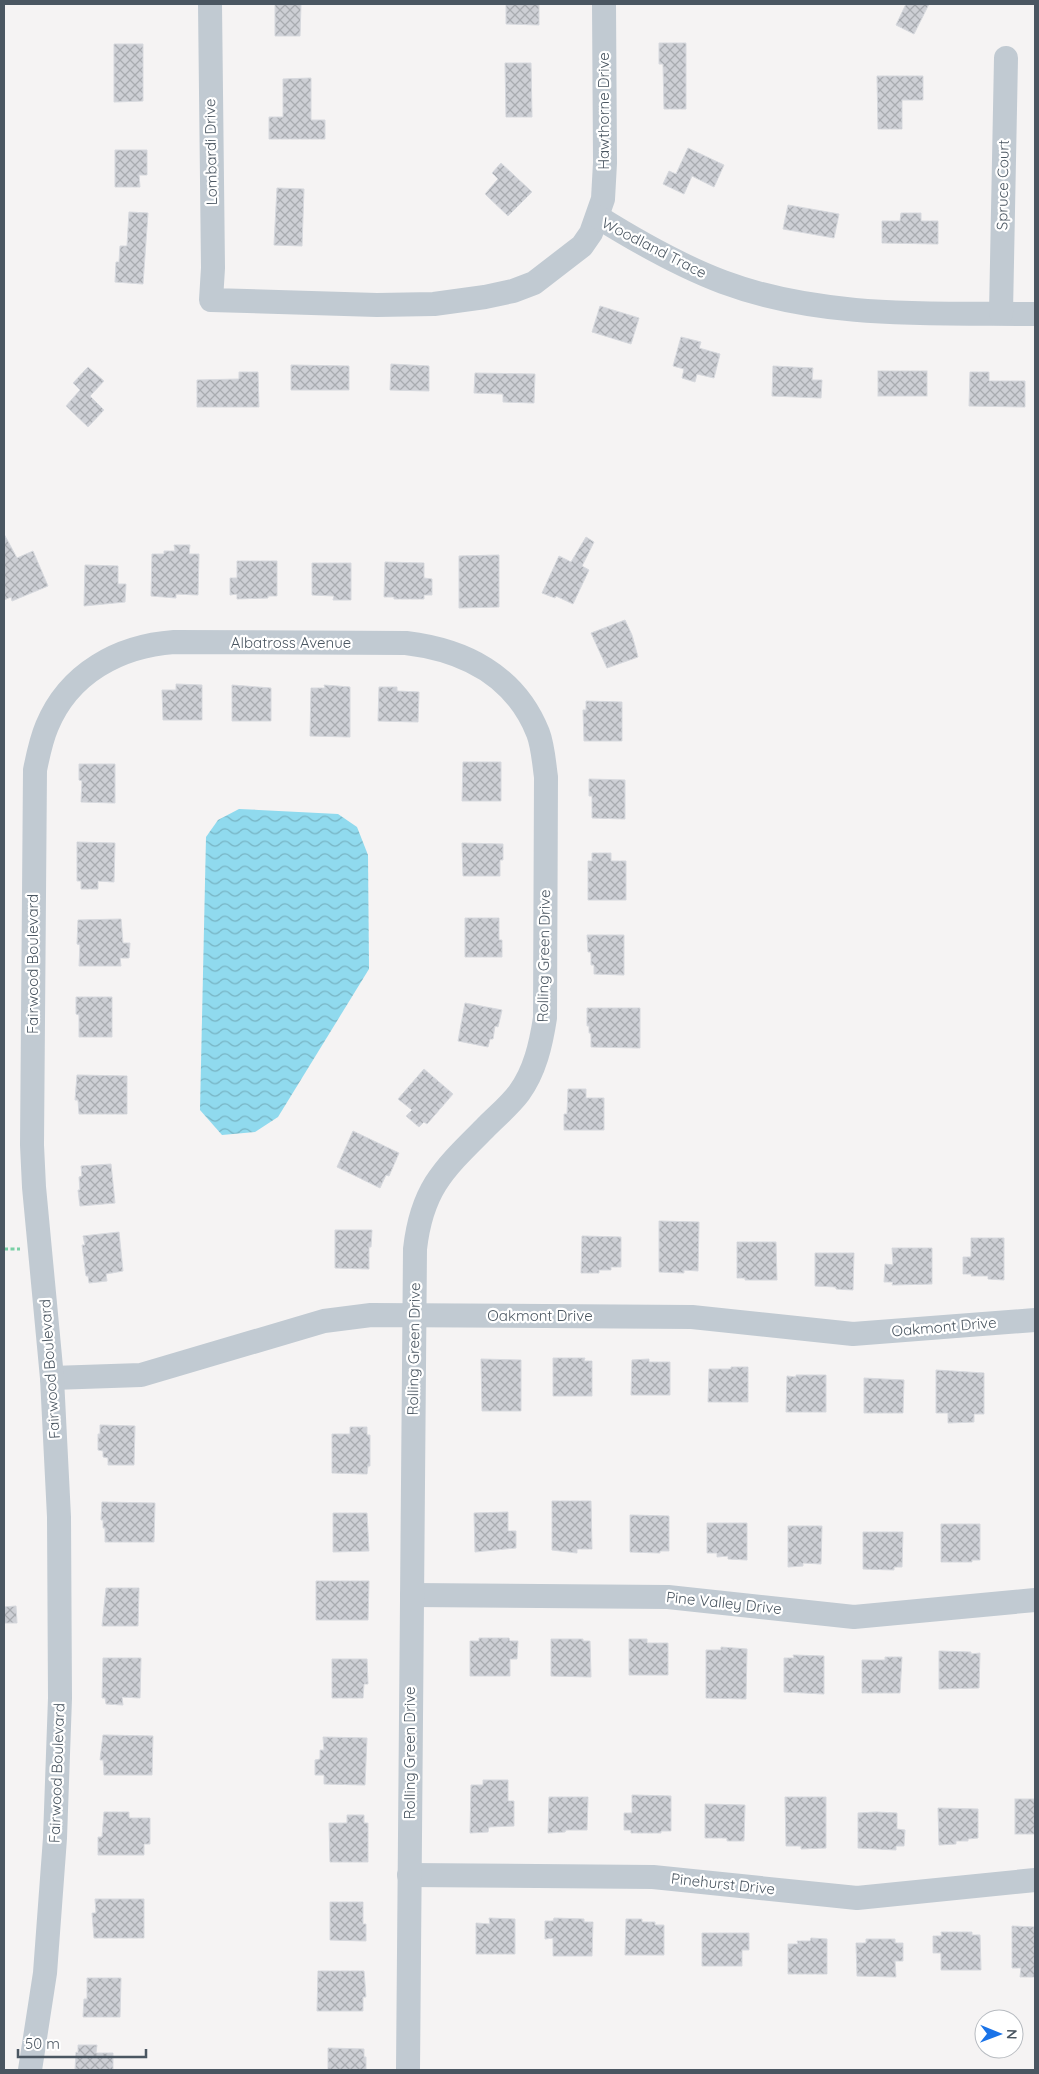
<svg xmlns="http://www.w3.org/2000/svg" width="1039" height="2074" font-family="Quicksand,sans-serif">
	<defs>
		<pattern id="water-waves" width="16" height="10" patternUnits="userSpaceOnUse" patternTransform="scale(1.25)"><rect width="16" height="10" fill="#90daee"/><path d="M0 5q4-4 8 0t8 0" fill="none" stroke="#78b4c4"/></pattern>
		<pattern id="building-cross-hatch" width="8" height="8" patternUnits="userSpaceOnUse" patternTransform="scale(1.25)"><rect width="8" height="8" fill="#cdcfd5"/><path d="M0 0l8 8M0 8l8-8" fill="none" stroke="#a8abb0"/></pattern>
	</defs>
	<rect width="100%" height="100%" fill="#f5f3f3"/>
	<polygon fill="url(#water-waves)" points="239,809 338,814 357,827 368,855 369,969 278,1117 255,1132 222,1135 200,1110 206,837 218,820"/>
	<g fill="url(#building-cross-hatch)" stroke="#d7d9de">
		<polygon points="275,4 301,4 300,36 275,36"/>
		<polygon points="506,4 539,4 539,25 506,24"/>
		<polygon points="906,4 929,4 914,34 896,25"/>
		<polygon points="659,43 686,43 686,109 664,109 663,64 659,64"/>
		<polygon points="114,44 143,44 143,101 114,102"/>
		<polygon points="505,63 531,63 532,117 506,117"/>
		<polygon points="877,76 923,76 923,100 902,100 902,129 878,129"/>
		<polygon points="311,78 311,120 325,120 325,139 269,139 269,117 283,117 283,79"/>
		<polygon points="688,148 724,165 714,187 692,176 684,194 663,184 669,171 676,174"/>
		<polygon points="115,150 147,150 147,175 139,175 140,187 115,187"/>
		<polygon points="501,163 532,192 508,216 485,194 498,179 492,173"/>
		<polygon points="277,188 304,189 302,246 274,245"/>
		<polygon points="788,205 839,214 834,238 783,229"/>
		<polygon points="129,212 148,213 143,284 115,282 116,262 119,262 120,246 127,246"/>
		<polygon points="901,213 921,213 921,221 938,221 938,244 882,243 882,221 900,221"/>
		<polygon points="600,306 639,318 631,344 592,332"/>
		<polygon points="681,337 701,342 699,348 720,354 714,378 697,374 695,382 682,378 684,369 673,366"/>
		<polygon points="391,364 429,366 429,391 390,390"/>
		<polygon points="291,365 349,366 349,390 291,390"/>
		<polygon points="773,366 813,368 812,380 822,380 821,398 772,396"/>
		<polygon points="88,367 104,381 90,396 104,410 88,427 66,406 80,390 73,383"/>
		<rect x="878" y="371" width="49" height="25"/>
		<polygon points="239,372 258,372 259,407 197,407 197,380 239,379"/>
		<polygon points="970,372 989,372 989,381 1025,381 1025,407 969,406"/>
		<polygon points="475,373 535,374 534,403 503,402 503,394 474,393"/>
		<polygon points="4,534 17,558 33,551 48,586 12,601 11,597 4,600"/>
		<polygon points="586,537 594,542 582,566 589,570 573,604 556,596 555,598 542,593 559,556 571,562"/>
		<polygon points="174,545 190,545 189,554 199,554 198,595 176,594 176,598 151,596 152,554 164,554 164,551 175,551"/>
		<polygon points="499,555 499,607 459,608 459,556"/>
		<polygon points="237,561 277,561 277,596 268,596 268,598 237,599 237,594 230,595 230,578 237,578"/>
		<polygon points="385,562 424,563 424,578 432,579 432,595 424,595 424,599 394,599 394,597 384,597"/>
		<polygon points="312,563 351,563 351,600 333,600 334,596 312,595"/>
		<polygon points="85,565 118,566 118,584 126,584 125,602 84,606"/>
		<polygon points="625,620 632,635 638,657 607,668 591,633"/>
		<polygon points="176,684 202,685 202,720 163,720 162,690 176,690"/>
		<polygon points="232,685 271,688 271,721 232,721"/>
		<polygon points="324,685 350,687 350,737 310,736 311,688 325,688"/>
		<polygon points="379,687 397,687 397,691 419,692 418,722 378,721"/>
		<polygon points="586,701 622,702 622,741 584,741 583,710 586,710"/>
		<polygon points="463,762 501,762 501,801 462,801"/>
		<polygon points="79,764 115,764 115,803 81,802 82,781 79,780"/>
		<polygon points="589,779 625,780 625,819 592,818 592,796 589,796"/>
		<polygon points="77,842 115,843 114,882 98,881 98,889 81,889 81,881 77,881"/>
		<polygon points="462,843 503,844 503,860 500,860 500,876 463,876"/>
		<polygon points="592,853 611,853 611,861 626,861 626,900 588,900 588,861 592,861"/>
		<polygon points="465,918 499,918 499,940 502,940 502,957 465,957"/>
		<polygon points="121,919 123,943 130,943 129,958 120,958 121,966 79,966 80,945 77,944 78,920"/>
		<polygon points="587,935 624,935 624,975 594,974 594,965 591,965 591,952 588,952"/>
		<polygon points="76,997 112,997 112,1037 79,1037 79,1015 76,1014"/>
		<polygon points="465,1003 502,1010 498,1027 495,1026 493,1039 490,1039 488,1047 458,1041"/>
		<polygon points="587,1008 640,1008 640,1048 591,1047 591,1033 589,1033 589,1026 587,1026"/>
		<polygon points="424,1069 453,1094 427,1124 424,1122 419,1127 406,1116 412,1110 398,1099"/>
		<polygon points="77,1075 127,1076 127,1114 79,1114 78,1100 75,1100"/>
		<polygon points="568,1089 586,1089 586,1098 604,1098 604,1130 564,1130 564,1114 567,1114"/>
		<polygon points="353,1131 399,1153 389,1176 386,1175 380,1188 337,1167"/>
		<polygon points="111,1164 115,1203 80,1206 78,1190 80,1190 79,1177 82,1176 81,1166"/>
		<polygon points="659,1221 699,1222 698,1271 684,1270 684,1273 659,1272"/>
		<polygon points="335,1230 372,1230 371,1247 369,1247 369,1269 335,1268"/>
		<polygon points="119,1232 123,1271 106,1274 107,1281 89,1283 88,1276 86,1276 82,1245 85,1245 83,1236"/>
		<polygon points="582,1236 621,1237 621,1267 611,1267 611,1270 599,1270 599,1273 581,1273"/>
		<polygon points="971,1238 1004,1238 1004,1280 988,1279 988,1276 971,1276 972,1274 963,1274 963,1257 971,1257"/>
		<polygon points="737,1242 776,1242 777,1280 745,1280 745,1278 737,1278"/>
		<polygon points="892,1248 932,1248 932,1284 892,1285 893,1282 884,1282 885,1264 893,1265"/>
		<polygon points="815,1253 854,1253 853,1290 836,1289 836,1287 815,1286"/>
		<polygon points="553,1358 585,1358 584,1361 592,1361 592,1396 553,1396"/>
		<polygon points="481,1359 521,1360 521,1411 482,1411"/>
		<polygon points="649,1359 649,1362 670,1362 670,1395 631,1395 632,1360"/>
		<polygon points="731,1367 748,1367 748,1402 708,1402 709,1369 731,1369"/>
		<polygon points="936,1370 984,1373 984,1414 974,1414 974,1422 948,1423 948,1413 936,1413"/>
		<polygon points="796,1375 826,1375 826,1412 786,1412 787,1376 796,1377"/>
		<polygon points="864,1378 904,1380 903,1413 864,1413"/>
		<polygon points="100,1425 135,1426 134,1465 108,1465 108,1458 103,1457 103,1451 98,1450 98,1434 100,1434"/>
		<polygon points="350,1427 367,1427 367,1435 370,1435 370,1466 368,1466 367,1474 332,1473 332,1434 350,1434"/>
		<polygon points="552,1501 591,1501 592,1549 577,1549 577,1553 552,1550"/>
		<polygon points="102,1502 155,1503 154,1542 105,1542 105,1528 103,1528 103,1520 101,1520"/>
		<polygon points="508,1512 508,1531 516,1531 516,1548 475,1552 474,1513"/>
		<polygon points="333,1513 367,1513 369,1551 333,1552"/>
		<polygon points="630,1515 669,1516 669,1551 660,1551 660,1553 630,1552"/>
		<polygon points="707,1523 747,1523 747,1560 728,1559 728,1556 717,1557 717,1553 707,1553"/>
		<polygon points="941,1524 980,1524 980,1560 972,1560 972,1562 941,1562"/>
		<polygon points="788,1526 822,1526 821,1564 803,1563 803,1566 788,1567"/>
		<polygon points="863,1532 903,1532 902,1567 894,1567 894,1570 863,1569"/>
		<polygon points="316,1581 369,1581 368,1620 316,1620"/>
		<polygon points="106,1588 139,1588 138,1626 102,1626"/>
		<polygon points="16,1606 17,1623 4,1623 4,1607"/>
		<polygon points="479,1638 509,1638 510,1641 518,1641 517,1659 510,1659 510,1676 470,1676 470,1641 479,1641"/>
		<polygon points="551,1639 583,1639 583,1641 590,1641 591,1677 551,1676"/>
		<polygon points="629,1639 647,1639 647,1643 668,1643 668,1675 629,1675"/>
		<polygon points="721,1647 747,1649 746,1699 706,1698 706,1650 721,1650"/>
		<polygon points="939,1651 971,1652 971,1654 980,1653 979,1688 939,1689"/>
		<polygon points="793,1655 824,1656 824,1694 784,1692 784,1658 794,1658"/>
		<polygon points="885,1657 902,1657 900,1693 862,1693 862,1660 885,1660"/>
		<polygon points="103,1658 141,1658 140,1698 122,1697 123,1705 106,1704 105,1698 102,1698"/>
		<polygon points="332,1659 367,1659 368,1684 364,1684 363,1698 332,1698"/>
		<polygon points="103,1735 153,1736 152,1775 104,1775 103,1760 100,1760"/>
		<polygon points="323,1737 367,1738 365,1785 324,1784 324,1775 315,1775 315,1760 320,1759 320,1750 324,1750"/>
		<polygon points="483,1780 508,1780 508,1801 514,1801 514,1826 489,1827 488,1832 470,1833 471,1785 483,1785"/>
		<polygon points="632,1795 671,1796 671,1831 661,1831 661,1833 631,1833 631,1830 624,1830 624,1813 632,1813"/>
		<polygon points="549,1797 588,1797 587,1830 566,1830 565,1832 548,1833"/>
		<polygon points="785,1797 826,1797 826,1848 801,1849 801,1846 786,1846"/>
		<rect x="1015" y="1799" width="20" height="35"/>
		<polygon points="705,1804 745,1805 744,1841 727,1841 727,1838 705,1838"/>
		<polygon points="938,1808 978,1809 978,1838 968,1839 968,1841 956,1841 956,1844 939,1845"/>
		<polygon points="104,1812 129,1812 129,1818 150,1818 150,1844 144,1844 144,1855 98,1855 98,1837 102,1837"/>
		<polygon points="876,1812 897,1813 897,1829 905,1830 904,1846 896,1846 896,1850 858,1848 858,1813"/>
		<polygon points="347,1815 364,1815 364,1823 368,1823 368,1862 330,1862 329,1823 347,1823"/>
		<polygon points="95,1899 144,1899 144,1938 94,1938 92,1913 96,1913"/>
		<polygon points="330,1902 363,1902 363,1924 366,1924 366,1941 330,1940"/>
		<polygon points="489,1918 515,1919 515,1954 476,1954 476,1923 490,1924"/>
		<polygon points="554,1918 584,1919 584,1922 593,1922 592,1956 553,1956 553,1938 545,1939 545,1921 553,1921"/>
		<polygon points="626,1919 642,1919 642,1922 655,1922 655,1925 664,1925 664,1955 625,1955"/>
		<polygon points="1012,1926 1035,1927 1035,1977 1020,1977 1021,1968 1012,1968"/>
		<polygon points="941,1932 972,1932 972,1935 980,1935 981,1970 941,1970 941,1953 933,1953 933,1936 942,1936"/>
		<polygon points="702,1933 749,1933 749,1950 742,1950 742,1966 702,1966"/>
		<polygon points="811,1938 827,1939 827,1974 788,1974 788,1944 798,1944 797,1941 810,1941"/>
		<polygon points="866,1939 895,1939 895,1943 903,1943 903,1961 895,1961 896,1977 857,1976 856,1943 866,1943"/>
		<polygon points="318,1971 364,1971 366,1997 363,1997 363,2011 317,2011"/>
		<polygon points="87,1978 121,1978 120,2017 83,2017 84,1999 87,1999"/>
		<polygon points="78,2045 97,2045 96,2053 113,2053 113,2070 75,2070 76,2052 78,2053"/>
		<polygon points="328,2048 364,2049 364,2057 366,2057 366,2070 328,2070"/>
	</g>
	<g fill="none" stroke-linecap="round" stroke-linejoin="round">
		<polyline stroke="#7ad0a6" stroke-width="3" stroke-dasharray="4 2.5" stroke-linecap="butt" points="4,1249 20,1249"/>
		<g stroke="#c1cad2" stroke-width="24">
			<polyline points="210,4 213,268 211,300 377,305 434,304 485,297 513,291 534,283 582,246 591,233 603,199 605,163 604,4"/>
			<path d="M598 217C638 242 678 265 723 282 822 319 931 313 1035 314"/>
			<polyline points="1001,313 1006,58"/>
			<polyline points="52,1378 141,1375 324,1321 371,1315 692,1317 853,1334 1035,1320"/>
			<polyline points="412,1595 668,1597 854,1617 1035,1600"/>
			<polyline points="409,1875 653,1877 857,1898 1035,1880"/>
			<path d="M30 2070 45 1973 55 1838 60 1698 59 1517 52 1378 34 1187 32 1145 35 770C38 755 41 740 47 726 69 673 119 646 174 642L406 643C464 650 515 675 538 733 543 746 544 763 546 777L545 1018C541 1044 535 1071 519 1093 510 1105 498 1115 488 1125 445 1168 422 1187 415 1249L408 2070"/>
		</g>
	</g>
	<g text-anchor="middle" stroke-width="4.5" stroke-linejoin="round" paint-order="stroke">
		<g font-size="15" fill="#4a5661" stroke="#fff">
			<text transform="translate(604 111) rotate(-90)" y="5">Hawthorne Drive</text>
			<text transform="translate(211 152) rotate(-91)" y="5">Lombardi Drive</text>
			<text transform="translate(1003 185) rotate(-89)" y="5">Spruce Court</text>
			<text transform="translate(654 248) rotate(27)" y="5">Woodland Trace</text>
			<text x="291" y="648">Albatross Avenue</text>
			<text transform="translate(544 956) rotate(-89)" y="5">Rolling Green Drive</text>
			<text transform="translate(33 964) rotate(-90)" y="5">Fairwood Boulevard</text>
			<text x="540" y="1321">Oakmont Drive</text>
			<text transform="translate(944 1327) rotate(-5)" y="5">Oakmont Drive</text>
			<text transform="translate(414 1349) rotate(-89)" y="5">Rolling Green Drive</text>
			<text transform="translate(50 1369) rotate(-94)" y="5">Fairwood Boulevard</text>
			<text transform="translate(724 1603) rotate(6)" y="5">Pine Valley Drive</text>
			<text transform="translate(410 1753) rotate(-90)" y="5">Rolling Green Drive</text>
			<text transform="translate(57 1773) rotate(-88)" y="5">Fairwood Boulevard</text>
			<text transform="translate(723 1884) rotate(6)" y="5">Pinehurst Drive</text>
		</g>
	</g>
	<rect width="1039" height="2074" fill="none" stroke="#4a5661" stroke-width="10"/>
	<g transform="translate(999 2034) rotate(91)"><circle r="24" fill="#ffffff" stroke="#b7bbc0"/>
	<path d="M0-4L9 19L0 12L-9 19Z" fill="#1a73e8"/>
	<text y="-8" font-size="14" font-weight="bold" text-anchor="middle" fill="#4a5661">N</text>
	</g>
	<path d="M18 2049v8h128v-8" fill="none" stroke="#4a5661" stroke-width="2.5"/>
	<text x="25" y="2049" font-size="15" fill="#4a5661" stroke="#ffffff" stroke-width="4" paint-order="stroke">50 m</text>
</svg>
